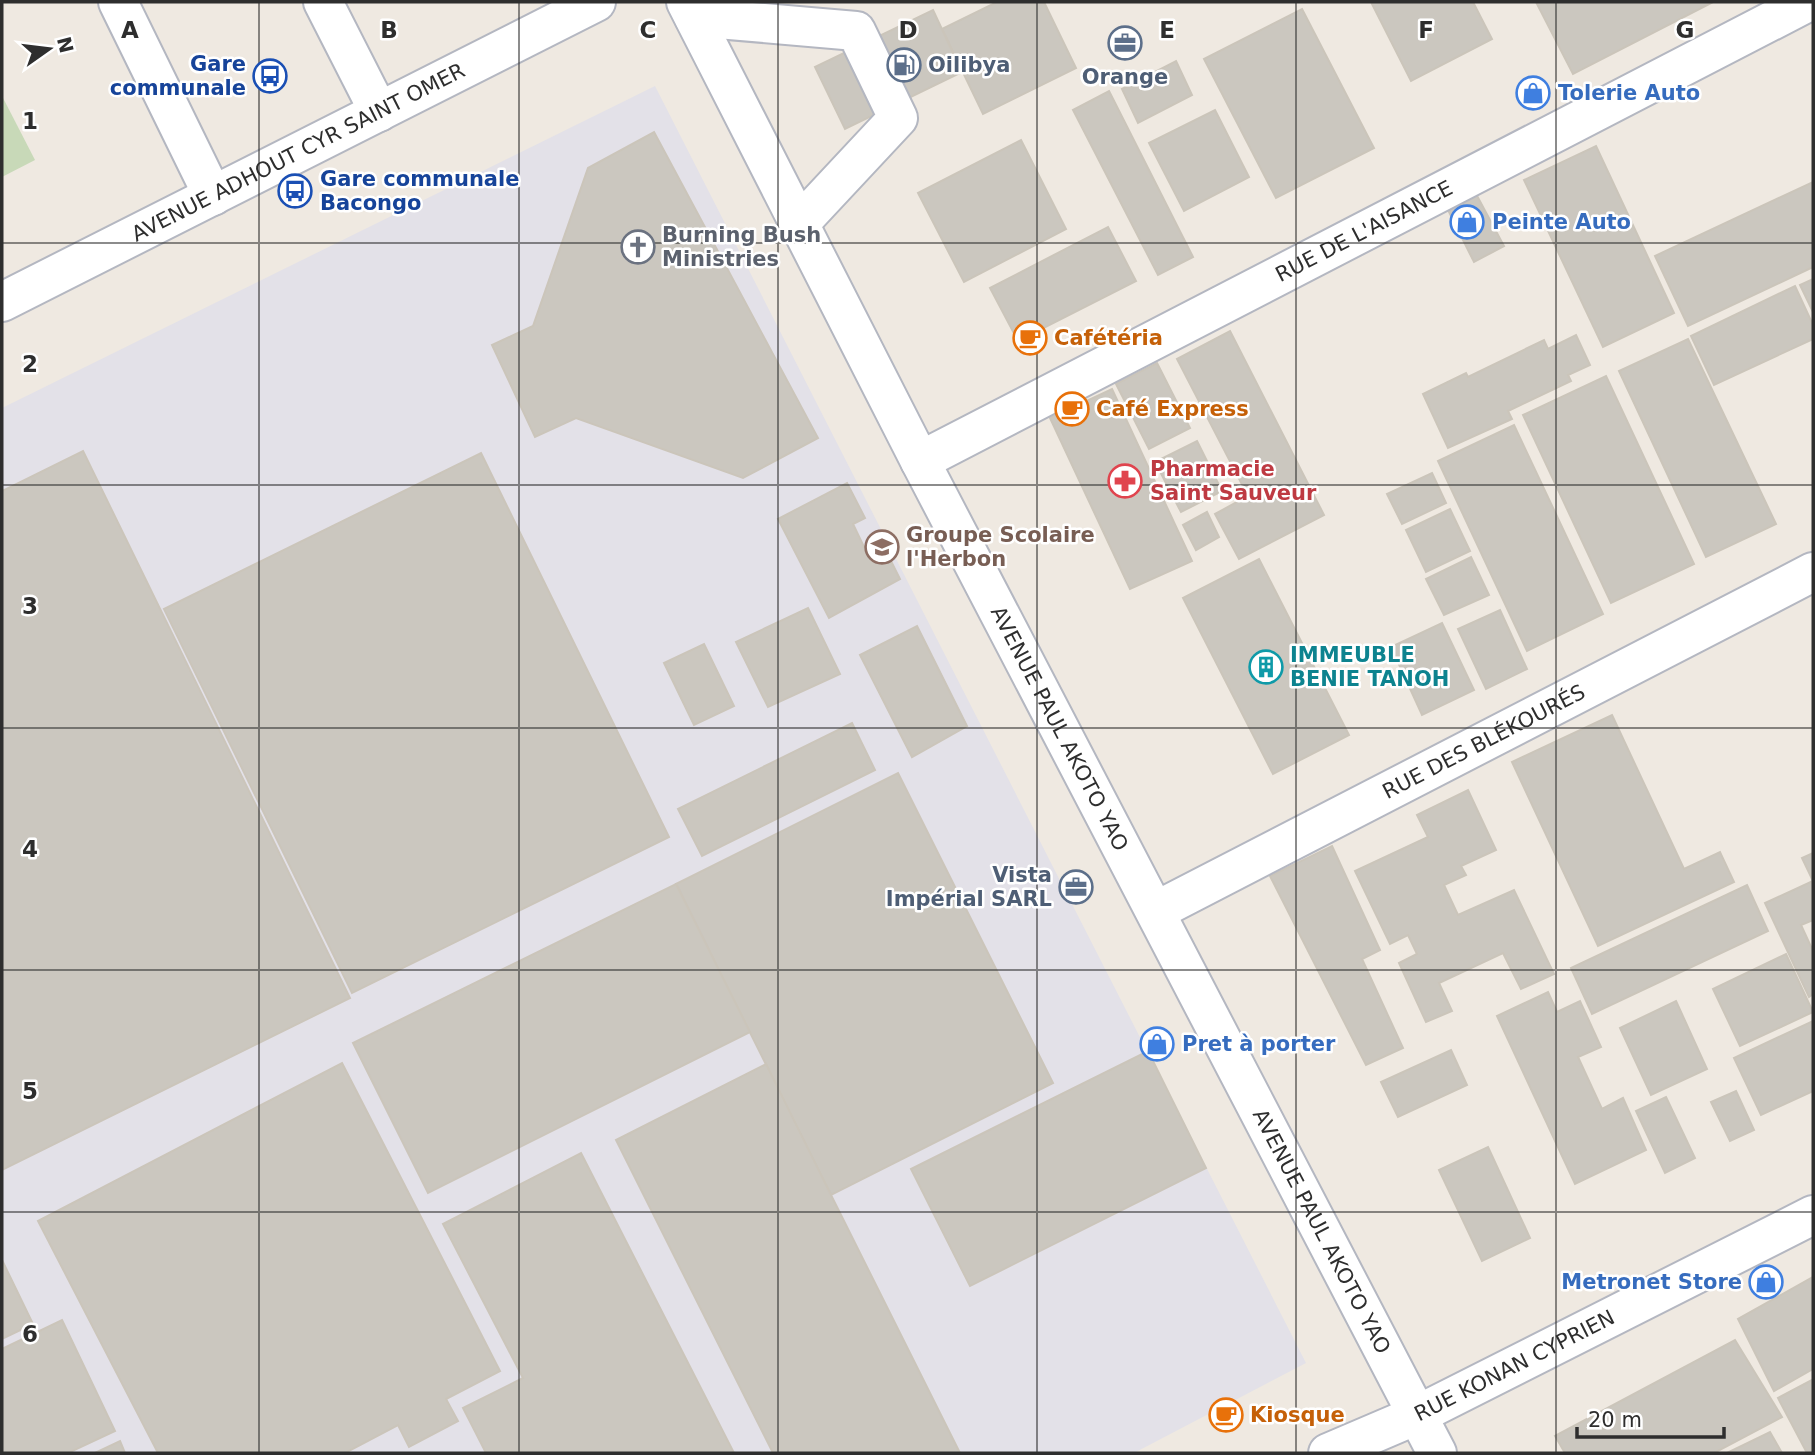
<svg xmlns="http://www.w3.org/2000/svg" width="1815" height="1455" font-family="'DejaVu Sans',sans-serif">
	<rect width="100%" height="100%" fill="#efe9e1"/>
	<polygon fill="#e3e1e8" points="655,86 1306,1363 1134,1453 2,1453 2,408"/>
	<polygon fill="#c8d9b8" points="2,96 35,160 2,177"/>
	<g fill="#cbc7bf" stroke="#cbc5ba" stroke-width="2">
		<polygon points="997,2 1044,2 1076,68 983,114 942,29"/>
		<polygon points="1371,2 1473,2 1492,39 1411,81"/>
		<polygon points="1536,2 1713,2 1573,74"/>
		<polygon points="1302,9 1374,148 1276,198 1204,59"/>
		<polygon points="933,10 962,72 845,129 815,67"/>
		<polygon points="1176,61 1192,95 1138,123 1122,89"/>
		<polygon points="1109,91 1193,257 1158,275 1073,110"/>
		<polygon points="1215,110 1249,177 1184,211 1149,143"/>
		<polygon points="654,132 818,438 743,478 576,418 535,437 492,345 533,326 588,168"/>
		<polygon points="1021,140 1066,229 964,282 918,193"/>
		<polygon points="1596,146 1674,313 1603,347 1524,180"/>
		<polygon points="1813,182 1813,267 1688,326 1655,256"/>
		<polygon points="1475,192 1504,246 1474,262 1447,208"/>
		<polygon points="1108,227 1136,281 1018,341 990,288"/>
		<polygon points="1813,279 1813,312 1800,285"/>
		<polygon points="1795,286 1813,325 1813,339 1714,385 1691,336"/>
		<polygon points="1230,331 1324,515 1239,559 1215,514 1248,496 1177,359"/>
		<polygon points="1576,335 1590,365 1568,375 1571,381 1508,411 1512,419 1448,448 1423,394 1466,373 1468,377 1544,340 1548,349"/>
		<polygon points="1688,339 1776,524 1706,557 1619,371"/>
		<polygon points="1157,363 1190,428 1149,449 1116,384"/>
		<polygon points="1606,376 1694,564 1611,603 1523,415"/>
		<polygon points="1112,389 1192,561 1130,589 1050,418"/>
		<polygon points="1514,425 1603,614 1527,651 1438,461"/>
		<polygon points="1197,441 1222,491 1181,512 1155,462"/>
		<polygon points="83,451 350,998 2,1170 2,491"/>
		<polygon points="481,453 669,837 352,993 164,609"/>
		<polygon points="1432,473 1446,503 1402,524 1387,494"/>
		<polygon points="847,483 865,518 853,524 864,547 880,539 900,579 829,618 778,519"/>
		<polygon points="1450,509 1470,551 1426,572 1406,530"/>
		<polygon points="1207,512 1219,537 1196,550 1183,525"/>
		<polygon points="1471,557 1489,595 1444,615 1426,579"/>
		<polygon points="1259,559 1349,735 1273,774 1183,598"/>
		<polygon points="808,608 840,674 768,707 736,642"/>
		<polygon points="1500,610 1527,669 1486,689 1458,629"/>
		<polygon points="1442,623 1474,690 1422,715 1391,647"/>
		<polygon points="917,626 967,726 912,757 860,655"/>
		<polygon points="704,644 734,706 694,725 664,663"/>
		<polygon points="1612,715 1684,869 1720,852 1734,882 1598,946 1512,762"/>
		<polygon points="852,723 875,770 702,856 678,809"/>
		<polygon points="898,773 1053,1083 831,1195 676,884"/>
		<polygon points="1468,790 1496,850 1461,866 1466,875 1444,885 1458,915 1514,890 1554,974 1521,989 1503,953 1439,983 1452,1011 1426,1022 1399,963 1417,954 1408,935 1390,944 1355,871 1428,837 1417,815"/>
		<polygon points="1332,846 1380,950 1362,959 1403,1048 1366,1065 1270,876"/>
		<polygon points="1813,853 1813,920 1801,925 1813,951 1813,994 1809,997 1765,903 1813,881 1802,858"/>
		<polygon points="676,884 750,1032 428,1193 353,1043"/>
		<polygon points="1747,885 1768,931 1592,1014 1571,968"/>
		<polygon points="1786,954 1813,1012 1740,1046 1713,989"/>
		<polygon points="1548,992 1557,1012 1580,1001 1601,1047 1578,1057 1602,1109 1623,1098 1646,1150 1575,1184 1497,1016"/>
		<polygon points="1676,1001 1707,1069 1651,1095 1620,1028"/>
		<polygon points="1813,1021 1813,1091 1761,1115 1734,1058"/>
		<polygon points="1451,1050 1467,1085 1398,1117 1381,1082"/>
		<polygon points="1148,1051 1206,1168 970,1286 911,1169"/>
		<polygon points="342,1063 500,1371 446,1399 458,1421 409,1447 398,1425 345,1453 158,1453 38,1221"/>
		<polygon points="766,1064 831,1195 960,1453 773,1453 616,1140"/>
		<polygon points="1736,1091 1754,1130 1730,1141 1711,1102"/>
		<polygon points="1666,1097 1695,1158 1665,1173 1636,1111"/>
		<polygon points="1488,1147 1530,1238 1482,1261 1439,1170"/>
		<polygon points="581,1153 734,1453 486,1453 463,1408 523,1378 443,1224"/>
		<polygon points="2,1260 33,1324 2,1339"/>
		<polygon points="1813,1277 1813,1369 1774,1391 1738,1319"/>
		<polygon points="62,1320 115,1431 68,1453 2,1453 2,1349"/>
		<polygon points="1735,1340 1782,1417 1714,1453 1565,1453 1555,1436"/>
		<polygon points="1812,1380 1813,1451 1807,1453 1778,1398"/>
		<polygon points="1770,1432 1782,1453 1727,1453"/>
		<polygon points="120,1441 125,1453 95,1453"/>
	</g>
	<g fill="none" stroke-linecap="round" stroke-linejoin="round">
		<defs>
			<g id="minor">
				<polyline points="118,2 213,196"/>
				<polyline points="323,2 379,112"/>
				<path id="s1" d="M686 2 920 461 1437 1453"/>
				<polyline points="694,17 856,31 898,118 799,224"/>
				<path id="s2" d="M2 302 596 2"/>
				<path id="s3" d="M920 461 1808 2"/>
				<path id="s4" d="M1156 911 1813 572"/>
				<path id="s5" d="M1328 1453 1417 1415 1813 1215"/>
			</g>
		</defs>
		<use href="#minor" stroke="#b4b7c1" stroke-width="42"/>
		<use href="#minor" stroke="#fff" stroke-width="38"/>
	</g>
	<path fill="none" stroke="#2e2e2e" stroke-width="2" stroke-opacity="0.55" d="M259 2V1453M519 2V1453M778 2V1453M1037 2V1453M1296 2V1453M1556 2V1453M2 243H1813M2 485H1813M2 728H1813M2 970H1813M2 1212H1813"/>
	<defs>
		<symbol id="office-ring" viewBox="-11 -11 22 22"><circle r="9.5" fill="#fff" stroke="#5c6f8a" stroke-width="1.5"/><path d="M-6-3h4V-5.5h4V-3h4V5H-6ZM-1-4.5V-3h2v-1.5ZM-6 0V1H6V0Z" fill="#5c6f8a"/></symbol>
		<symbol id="fuel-ring" viewBox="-11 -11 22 22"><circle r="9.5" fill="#fff" stroke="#5c6f8a" stroke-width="1.5"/><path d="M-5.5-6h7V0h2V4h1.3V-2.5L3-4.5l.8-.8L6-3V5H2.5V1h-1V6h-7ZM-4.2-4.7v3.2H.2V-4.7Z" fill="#5c6f8a"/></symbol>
		<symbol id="bus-ring" viewBox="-11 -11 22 22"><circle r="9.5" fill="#fff" stroke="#1a4fb4" stroke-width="1.5"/><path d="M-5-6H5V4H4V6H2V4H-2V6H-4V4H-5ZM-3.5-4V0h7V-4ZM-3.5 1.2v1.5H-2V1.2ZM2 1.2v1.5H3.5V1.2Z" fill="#1a4fb4"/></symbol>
		<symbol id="shop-ring" viewBox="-11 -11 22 22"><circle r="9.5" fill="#fff" stroke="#3f7fe0" stroke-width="1.5"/><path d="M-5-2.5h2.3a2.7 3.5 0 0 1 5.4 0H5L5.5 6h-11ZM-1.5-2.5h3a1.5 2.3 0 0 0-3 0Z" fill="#3f7fe0"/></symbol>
		<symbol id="church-ring" viewBox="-11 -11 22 22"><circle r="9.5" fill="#fff" stroke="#6b7280" stroke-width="1.5"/><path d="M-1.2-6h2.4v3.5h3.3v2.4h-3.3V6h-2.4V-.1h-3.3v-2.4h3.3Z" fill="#6b7280"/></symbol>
		<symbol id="cafe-ring" viewBox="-11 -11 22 22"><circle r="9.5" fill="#fff" stroke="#e8710a" stroke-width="1.5"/><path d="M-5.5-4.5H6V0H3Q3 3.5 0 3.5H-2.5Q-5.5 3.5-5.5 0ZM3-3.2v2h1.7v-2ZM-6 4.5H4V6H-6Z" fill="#e8710a"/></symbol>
		<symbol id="pharmacy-ring" viewBox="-11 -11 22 22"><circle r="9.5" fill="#fff" stroke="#e0444e" stroke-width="1.5"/><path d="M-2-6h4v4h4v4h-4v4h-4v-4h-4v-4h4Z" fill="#e0444e"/></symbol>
		<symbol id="school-ring" viewBox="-11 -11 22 22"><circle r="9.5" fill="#fff" stroke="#8d6e63" stroke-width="1.5"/><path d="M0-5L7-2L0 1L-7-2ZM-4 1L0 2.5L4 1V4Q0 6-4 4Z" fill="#8d6e63"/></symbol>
		<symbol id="building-ring" viewBox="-11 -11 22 22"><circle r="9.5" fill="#fff" stroke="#0f9aa8" stroke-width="1.5"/><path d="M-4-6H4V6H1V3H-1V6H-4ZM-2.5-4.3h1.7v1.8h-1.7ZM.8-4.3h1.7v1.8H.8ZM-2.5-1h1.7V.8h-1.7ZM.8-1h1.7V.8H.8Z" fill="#0f9aa8"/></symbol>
	</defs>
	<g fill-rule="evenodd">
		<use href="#office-ring" x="1106" y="24" width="38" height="38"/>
		<use href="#fuel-ring" x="885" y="46" width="38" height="38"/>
		<use href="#bus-ring" x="251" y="57" width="38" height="38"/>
		<use href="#shop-ring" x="1514" y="74" width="38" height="38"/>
		<use href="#bus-ring" x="276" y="172" width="38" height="38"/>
		<use href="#shop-ring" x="1448" y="203" width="38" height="38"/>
		<use href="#church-ring" x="619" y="228" width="38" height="38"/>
		<use href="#cafe-ring" x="1011" y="319" width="38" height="38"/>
		<use href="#cafe-ring" x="1053" y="390" width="38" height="38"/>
		<use href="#pharmacy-ring" x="1106" y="462" width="38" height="38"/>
		<use href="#school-ring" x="863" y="528" width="38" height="38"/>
		<use href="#building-ring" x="1247" y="648" width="38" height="38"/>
		<use href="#office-ring" x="1057" y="868" width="38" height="38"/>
		<use href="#shop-ring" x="1138" y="1025" width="38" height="38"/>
		<use href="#shop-ring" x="1747" y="1263" width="38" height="38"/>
		<use href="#cafe-ring" x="1207" y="1396" width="38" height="38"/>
	</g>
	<g text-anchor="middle" stroke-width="5" stroke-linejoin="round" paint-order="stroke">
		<g font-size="21" font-weight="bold" fill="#164399" stroke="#fff" text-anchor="end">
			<text x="246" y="71">Gare<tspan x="246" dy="24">communale</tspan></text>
			<text x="320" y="186" text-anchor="start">Gare communale<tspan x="320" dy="24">Bacongo</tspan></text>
		</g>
		<g font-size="21" font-weight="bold" fill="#4e5e75" stroke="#fff" text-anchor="start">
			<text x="928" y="72">Oilibya</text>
			<text x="1125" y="84" text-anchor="middle">Orange</text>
			<text x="1052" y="882" text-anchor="end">Vista<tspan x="1052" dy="24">Impérial SARL</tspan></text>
		</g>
		<g font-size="21" font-weight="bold" fill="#366cbe" stroke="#fff" text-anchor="start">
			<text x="1558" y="100">Tolerie Auto</text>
			<text x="1492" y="229">Peinte Auto</text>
			<text x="1182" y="1051">Pret à porter</text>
			<text x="1742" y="1289" text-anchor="end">Metronet Store</text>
		</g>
		<g font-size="21" fill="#2e2e2e" stroke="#fff">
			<text dy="7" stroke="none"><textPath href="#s2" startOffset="332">AVENUE ADHOUT CYR SAINT OMER</textPath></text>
			<text dy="7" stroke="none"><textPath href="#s3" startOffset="500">RUE DE L'AISANCE</textPath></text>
			<text dy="7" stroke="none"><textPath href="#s1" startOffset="817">AVENUE PAUL AKOTO YAO</textPath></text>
			<text dy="7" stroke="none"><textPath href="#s4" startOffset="369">RUE DES BLÉKOURÉS</textPath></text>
			<text dy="7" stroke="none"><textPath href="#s1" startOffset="1384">AVENUE PAUL AKOTO YAO</textPath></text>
			<text dy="7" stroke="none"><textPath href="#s5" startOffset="206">RUE KONAN CYPRIEN</textPath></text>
		</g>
		<g font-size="21" font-weight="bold" fill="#5b616d" stroke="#fff" text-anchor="start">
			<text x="662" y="242">Burning Bush<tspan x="662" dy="24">Ministries</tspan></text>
		</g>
		<g font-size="21" font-weight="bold" fill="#c56008" stroke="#fff" text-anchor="start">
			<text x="1054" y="345">Cafétéria</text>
			<text x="1096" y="416">Café Express</text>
			<text x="1250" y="1422">Kiosque</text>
		</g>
		<g font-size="21" font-weight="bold" fill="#be3a42" stroke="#fff" text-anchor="start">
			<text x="1150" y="476">Pharmacie<tspan x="1150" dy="24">Saint Sauveur</tspan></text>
		</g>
		<g font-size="21" font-weight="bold" fill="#785e54" stroke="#fff" text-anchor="start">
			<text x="906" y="542">Groupe Scolaire<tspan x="906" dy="24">l'Herbon</tspan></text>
		</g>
		<g font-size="21" font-weight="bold" fill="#0d838f" stroke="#fff" text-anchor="start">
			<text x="1290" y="662">IMMEUBLE<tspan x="1290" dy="24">BENIE TANOH</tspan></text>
		</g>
	</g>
	<g font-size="23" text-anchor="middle" font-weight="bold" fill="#2e2e2e" stroke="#fff" stroke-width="5" stroke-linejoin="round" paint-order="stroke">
		<text x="130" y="38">A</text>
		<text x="389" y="38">B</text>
		<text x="648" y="38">C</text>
		<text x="908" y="38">D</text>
		<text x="1167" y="38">E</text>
		<text x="1426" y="38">F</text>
		<text x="1685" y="38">G</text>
		<text x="30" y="129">1</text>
		<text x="30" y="372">2</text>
		<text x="30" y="614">3</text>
		<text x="30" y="857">4</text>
		<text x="30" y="1099">5</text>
		<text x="30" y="1342">6</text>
	</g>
	<rect width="1815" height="1455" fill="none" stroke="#2e2e2e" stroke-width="7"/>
	<g transform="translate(49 49) rotate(76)" stroke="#ffffff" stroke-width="5" paint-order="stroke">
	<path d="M0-5L12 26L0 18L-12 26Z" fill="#2e2e2e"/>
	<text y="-10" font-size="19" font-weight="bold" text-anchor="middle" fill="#2e2e2e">N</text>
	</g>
	<path d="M1577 1427v10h147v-10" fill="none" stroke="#2e2e2e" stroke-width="3.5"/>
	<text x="1588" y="1427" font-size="21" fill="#2e2e2e" stroke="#ffffff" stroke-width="5" paint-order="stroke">20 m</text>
</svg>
